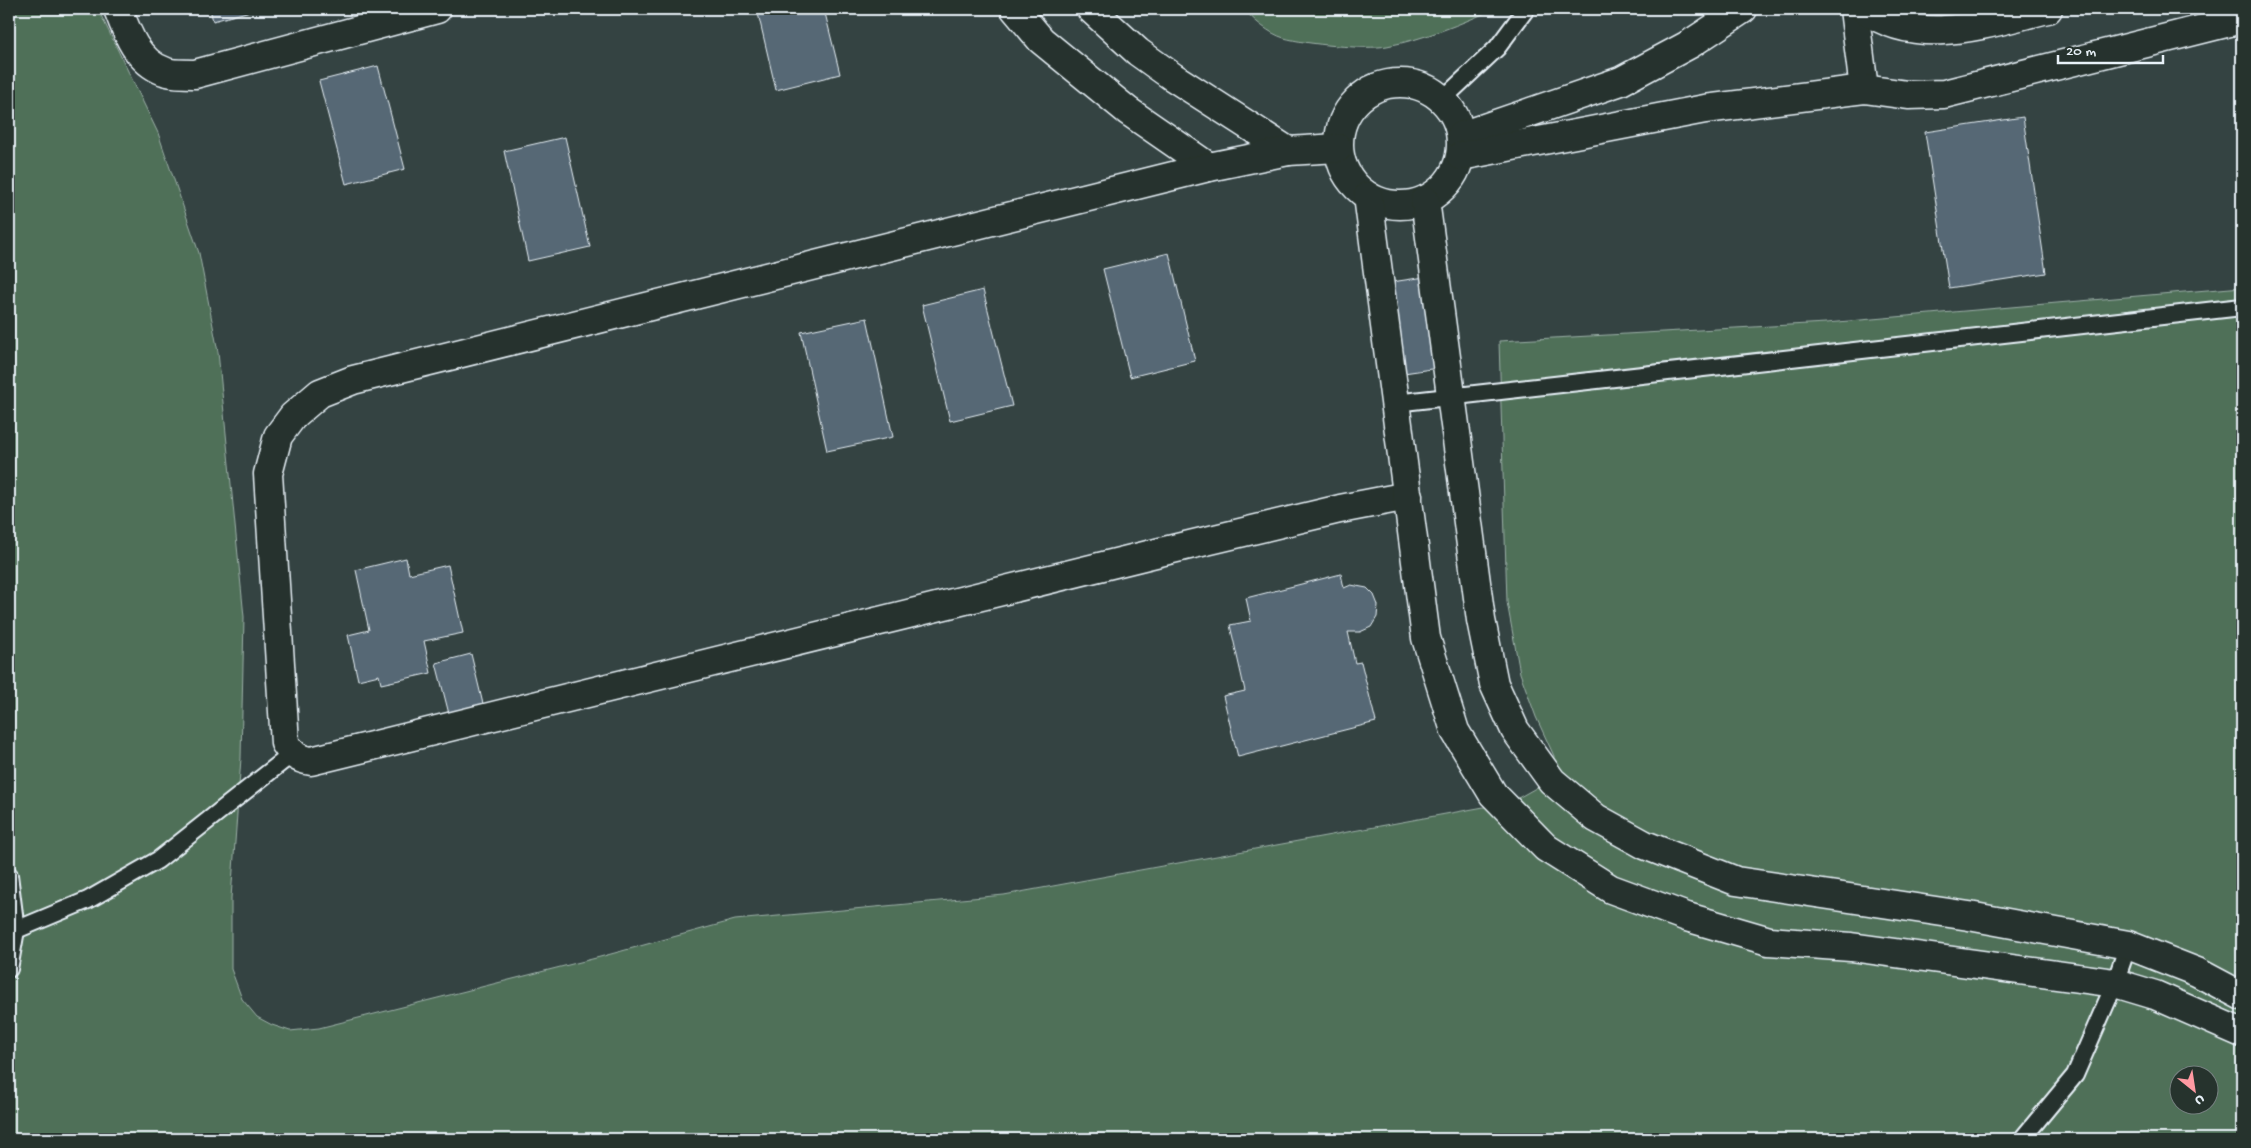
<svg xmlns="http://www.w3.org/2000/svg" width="2251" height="1148" font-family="'Gochi Hand',sans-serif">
	<rect width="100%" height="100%" fill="#344342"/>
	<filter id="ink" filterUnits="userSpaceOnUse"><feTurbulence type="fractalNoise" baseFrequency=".02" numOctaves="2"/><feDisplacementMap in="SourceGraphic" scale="10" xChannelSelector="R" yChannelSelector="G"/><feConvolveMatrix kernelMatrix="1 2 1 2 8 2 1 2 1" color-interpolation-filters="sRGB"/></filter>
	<g filter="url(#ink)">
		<g fill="#507059" stroke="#9cb0a8" fill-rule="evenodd">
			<path d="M9 9H98L158 133 199 253 218 352 244 617 241 758 231 898V969L242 999 257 1017 272 1025 290 1031 319 1028 600 957 735 920 1004 895 1511 802 1543 784 1553 765 1554 756 1536 717 1520 673 1507 602 1499 341 1826 323 2242 287V1139H9ZM2178 1076H2208V1106H2178Z"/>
			<path d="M1244 9H1495C1460 24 1425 39 1387 46 1366 50 1305 44 1284 38 1270 34 1253 20 1244 9Z"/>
		</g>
		<g fill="#566874" stroke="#e8f1f8">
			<polygon points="210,9 258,9 213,21"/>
			<polygon points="757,9 824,9 840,74 776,90"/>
			<polygon points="378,66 405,169 346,184 319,81"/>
			<polygon points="2023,117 2046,273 1949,288 1925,132"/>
			<polygon points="565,137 590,247 528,261 504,151"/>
			<polygon points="1169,253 1195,361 1130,377 1103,269"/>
			<polygon points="1425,277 1438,368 1397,374 1385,283"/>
			<polygon points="983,290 1012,406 950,421 922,305"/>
			<polygon points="867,318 893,437 827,451 801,332"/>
			<polygon points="406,558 409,574 448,565 463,633 424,641 431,673 381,684 379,675 358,680 348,635 369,630 356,570"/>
			<polygon points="1341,574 1344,588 1351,585 1367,588 1374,595 1378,605 1377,617 1371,627 1360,632 1348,632 1355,663 1361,662 1376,722 1238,757 1223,696 1245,691 1230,625 1251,621 1246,598"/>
			<polygon points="471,654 483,704 449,714 436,663"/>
		</g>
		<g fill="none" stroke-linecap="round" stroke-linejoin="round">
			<defs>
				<g id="service">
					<polyline points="1443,99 1497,48 1526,9"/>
					<polyline points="1395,403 2242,307"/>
					<polyline points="9,875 16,930 9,969"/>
					<polyline points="16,930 88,900 158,860 292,754"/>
					<polyline points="2022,1139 2075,1075 2115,983 2128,945"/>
				</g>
				<g id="minor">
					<path d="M118 9C127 33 137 61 164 71 172 75 186 73 195 74L437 9"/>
					<polyline points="1015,9 1041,40 1128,111 1209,167"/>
					<polyline points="1091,9 1138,52 1173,77 1288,151"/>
					<polyline points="1854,9 1864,89"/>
					<path d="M1864 9C1921 49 1987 23 2048 9"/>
					<circle cx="1400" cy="144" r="61"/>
					<polyline points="1461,136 1621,81 1690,44 1743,9"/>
					<path d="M1338 148 1288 151 1209 167 353 380 320 393 293 416 278 436 268 474 285 743C292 754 297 759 311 761L1160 552 1340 509 1408 496"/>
					<polyline points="1461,156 1705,109 1864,89 1908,95 1944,94 2242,19"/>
					<polyline points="1368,196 1426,638 1455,731 1493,794 1546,848 1611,889 1687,917 1769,941 1851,947 2115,983 2155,995 2242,1033"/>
					<polyline points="1425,200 1481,620 1494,684 1515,730 1552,781 1596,818 1645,845 1736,881 1969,916 2128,945 2197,972 2242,996"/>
				</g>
			</defs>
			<use href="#service" stroke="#e8f1f8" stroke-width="20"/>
			<use href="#minor" stroke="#e8f1f8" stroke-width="31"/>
			<use href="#service" stroke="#26332d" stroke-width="16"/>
			<use href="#minor" stroke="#26332d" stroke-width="28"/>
		</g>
	</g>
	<rect width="2251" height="1148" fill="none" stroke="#26332d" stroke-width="30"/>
	<rect x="15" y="15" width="2221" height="1118" fill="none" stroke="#e8f1f8" stroke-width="2" filter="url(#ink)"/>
	<g transform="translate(2194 1090) rotate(150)"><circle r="24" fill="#26332d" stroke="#747f7e"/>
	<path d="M0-4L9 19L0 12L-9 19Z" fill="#ff9aa2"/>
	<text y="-8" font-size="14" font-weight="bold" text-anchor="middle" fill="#e8f1f8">U</text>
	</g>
	<path d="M2058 55v8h105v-8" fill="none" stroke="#e8f1f8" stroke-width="2.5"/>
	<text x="2066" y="55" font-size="15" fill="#e8f1f8" stroke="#26332d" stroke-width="4" paint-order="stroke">20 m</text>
</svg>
